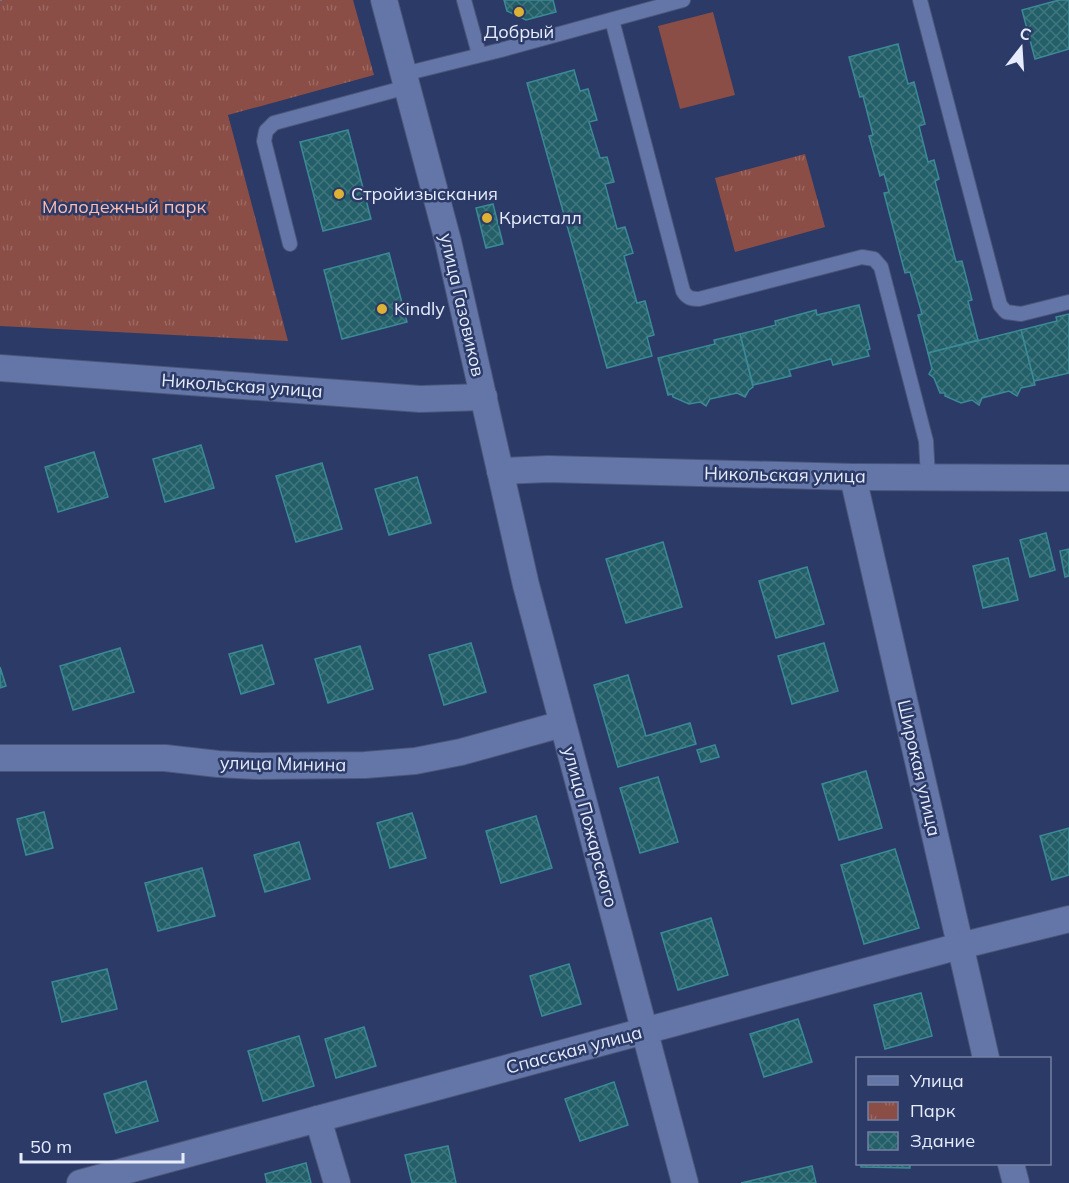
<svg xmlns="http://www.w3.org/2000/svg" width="1069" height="1183" font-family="Mulish,sans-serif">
	<defs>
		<pattern id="park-tufts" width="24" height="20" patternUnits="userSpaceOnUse" patternTransform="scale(1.5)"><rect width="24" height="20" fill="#8b4e46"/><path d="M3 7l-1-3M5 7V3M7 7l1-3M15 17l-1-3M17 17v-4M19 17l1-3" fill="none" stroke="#9b6862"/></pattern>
		<pattern id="building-cross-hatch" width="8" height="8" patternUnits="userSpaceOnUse" patternTransform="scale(1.5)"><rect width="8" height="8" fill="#225f68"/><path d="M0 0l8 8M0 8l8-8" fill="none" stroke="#42767e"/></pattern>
	</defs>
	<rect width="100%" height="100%" fill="#2b3a66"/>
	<g fill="url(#park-tufts)">
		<polygon points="0,0 353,0 374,75 228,115 288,341 0,326"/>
		<polygon points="805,154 825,227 735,252 715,178"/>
	</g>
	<polygon fill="#8b4e46" points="713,12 735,95 680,109 658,26"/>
	<g fill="url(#building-cross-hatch)" stroke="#3b8a96" stroke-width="1.5">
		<polygon points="504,0 553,0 556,12 526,20 507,11"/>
		<polygon points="1059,0 1069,0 1069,49 1035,59 1022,10"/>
		<polygon points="898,44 908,84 914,82 925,124 919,126 928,162 934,160 939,179 935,181 956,262 962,261 972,300 968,301 978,340 928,353 918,315 922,314 910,272 905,273 884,193 889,192 884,174 880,176 869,136 873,135 863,96 860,97 849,57"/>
		<polygon points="574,70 580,91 588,89 597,120 589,122 600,158 607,157 614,182 605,184 617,229 625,227 633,253 624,256 637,303 645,301 654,335 647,337 652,356 607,368 527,83"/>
		<polygon points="348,130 371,219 323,231 300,142"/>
		<polygon points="493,204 503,244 486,248 476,208"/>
		<polygon points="389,253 407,322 342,339 324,270"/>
		<polygon points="859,305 870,349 867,350 869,356 833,365 831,359 789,370 791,376 753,385 740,334 776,325 775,321 816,310 817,315"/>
		<polygon points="1069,314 1069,373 1034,381 1021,330 1057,321 1056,317"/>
		<polygon points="1021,330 1035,385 1021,388 1017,396 1009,391 982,398 979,405 972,400 961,403 945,396 945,393 940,393 934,378 929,374 932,369 928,353"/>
		<polygon points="740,334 753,387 749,390 745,397 737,393 710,399 706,406 700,402 689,404 673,397 672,394 668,395 658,358 715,344 714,340"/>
		<polygon points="201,445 214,488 165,502 153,459"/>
		<polygon points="94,452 108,497 58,512 45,467"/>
		<polygon points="322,463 342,529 296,542 276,476"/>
		<polygon points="417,477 431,523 389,535 375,489"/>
		<polygon points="1046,533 1055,570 1030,577 1020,540"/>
		<polygon points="663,542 682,607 626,623 606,559"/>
		<polygon points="1069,549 1069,576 1065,577 1060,551"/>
		<polygon points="1008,558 1018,600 983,608 973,566"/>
		<polygon points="807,567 824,624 776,638 759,581"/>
		<polygon points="471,643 486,692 444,705 429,655"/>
		<polygon points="824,643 838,691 792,704 778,656"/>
		<polygon points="262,645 274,684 241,694 229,654"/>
		<polygon points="360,646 373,689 328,703 315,659"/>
		<polygon points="120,648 134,692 73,710 60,666"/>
		<polygon points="0,667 6,686 0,688"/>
		<polygon points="628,675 646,736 690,723 696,744 618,767 594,685"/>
		<polygon points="715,745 719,757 701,762 697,750"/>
		<polygon points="866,771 882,828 839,840 822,784"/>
		<polygon points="658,777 678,842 640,853 620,788"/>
		<polygon points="44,812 53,848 26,855 17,819"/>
		<polygon points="412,813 426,858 390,868 377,823"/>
		<polygon points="536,816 552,868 501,883 486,831"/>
		<polygon points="1069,828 1069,875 1052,880 1040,836"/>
		<polygon points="299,842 310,879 265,892 254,855"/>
		<polygon points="895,849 919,928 864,944 841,865"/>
		<polygon points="202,868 215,916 158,931 145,883"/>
		<polygon points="711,918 728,975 678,990 661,933"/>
		<polygon points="569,964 581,1004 542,1016 530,976"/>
		<polygon points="107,969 117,1009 62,1022 52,982"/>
		<polygon points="921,993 932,1036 885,1049 874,1005"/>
		<polygon points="798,1019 812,1062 764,1077 750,1034"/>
		<polygon points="364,1027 376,1066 336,1078 325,1039"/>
		<polygon points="299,1036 314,1086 263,1101 248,1051"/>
		<polygon points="146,1081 158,1121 116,1133 104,1094"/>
		<polygon points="614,1082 628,1125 580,1141 565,1099"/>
		<polygon points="448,1146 456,1183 412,1183 405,1155"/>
		<polygon points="306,1163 311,1183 267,1183 265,1174"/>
		<polygon points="861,1164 910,1164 910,1168 861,1167"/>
		<polygon points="812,1166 816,1183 741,1183"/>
	</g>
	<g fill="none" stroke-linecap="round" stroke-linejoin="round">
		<defs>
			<g id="lane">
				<polyline points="464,0 479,54"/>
				<polyline points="920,0 1000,305 1006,312 1021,314 1069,302"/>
				<path d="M612 20 683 291C687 298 691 299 699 299L862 257 874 259 881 267 926 441 928 477"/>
				<polyline points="404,74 501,50 683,0"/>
				<polyline points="290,244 264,141 266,131 274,123 407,87"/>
			</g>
			<g id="street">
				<polyline points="384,0 448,241 526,585 685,1183"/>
				<polyline points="0,368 420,399 484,397"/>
				<polyline points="500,471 548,469 853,477 1069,478"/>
				<polyline points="853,477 986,1058"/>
				<polyline points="0,758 165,758 218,764 258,766 365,765 415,761 461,752 562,724"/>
				<polyline points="318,1119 337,1183"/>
				<polyline points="1011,1164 1016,1183"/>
				<polyline points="80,1183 960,946 1069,919"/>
			</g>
		</defs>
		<use href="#lane" stroke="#4b5578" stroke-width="16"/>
		<use href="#street" stroke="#4b5578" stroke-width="28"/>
		<polyline stroke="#6a7699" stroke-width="4" stroke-dasharray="4.5 4.5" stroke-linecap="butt" points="0,1 0,0"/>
		<use href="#lane" stroke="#6476a7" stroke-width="14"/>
		<use href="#street" stroke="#6476a7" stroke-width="26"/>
	</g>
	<g fill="#ddb133" stroke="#2b3a66" stroke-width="2">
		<circle cx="519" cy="12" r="6"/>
		<circle cx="339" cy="194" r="6"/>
		<circle cx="487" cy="218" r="6"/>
		<circle cx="382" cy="309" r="6"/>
	</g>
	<g text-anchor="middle" stroke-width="5" stroke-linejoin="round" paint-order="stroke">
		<g font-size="18" fill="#e6ecfd" stroke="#2b3a66" text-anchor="start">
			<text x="519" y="38" text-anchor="middle">Добрый</text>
			<text x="351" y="200">Стройизыскания</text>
			<text x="499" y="224">Кристалл</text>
			<text x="394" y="315">Kindly</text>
		</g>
		<g font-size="18" fill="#fabcb3" stroke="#2b3a66">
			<text x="124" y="213">Молодежный парк</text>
		</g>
		<g font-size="18" fill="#e6ecfd" stroke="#2b3a66">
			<text transform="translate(462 305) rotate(77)" y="6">улица Газовиков</text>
			<text transform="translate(242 386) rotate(4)" y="6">Никольская улица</text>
			<text transform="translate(785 475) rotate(1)" y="6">Никольская улица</text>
			<text transform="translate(283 764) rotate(1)" y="6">улица Минина</text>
			<text transform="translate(919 768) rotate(77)" y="6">Широкая улица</text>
			<text transform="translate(590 827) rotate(75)" y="6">улица Пожарского</text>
			<text transform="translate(574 1050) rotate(-15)" y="6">Спасская улица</text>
		</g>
	</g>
	<rect x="856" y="1057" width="195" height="108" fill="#2b3a66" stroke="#7681a2" stroke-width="1.5"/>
	<rect x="868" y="1076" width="30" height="9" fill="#6476a7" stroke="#7681a2" stroke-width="1.5"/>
	<text x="910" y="1087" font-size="18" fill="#e6ecfd">Улица</text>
	<rect x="868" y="1102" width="30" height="18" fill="url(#park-tufts)" stroke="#7681a2" stroke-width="1.5"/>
	<text x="910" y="1117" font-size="18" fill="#e6ecfd">Парк</text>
	<rect x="868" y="1132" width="30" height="18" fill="url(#building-cross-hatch)" stroke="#7681a2" stroke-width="1.5"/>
	<text x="910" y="1147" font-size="18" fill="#e6ecfd">Здание</text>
	<g transform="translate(1021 48) rotate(17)" stroke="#2b3a66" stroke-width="4.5" paint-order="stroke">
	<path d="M0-4.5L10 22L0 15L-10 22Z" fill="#e6ecfd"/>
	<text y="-9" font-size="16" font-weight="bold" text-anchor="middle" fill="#e6ecfd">С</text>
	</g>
	<path d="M21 1153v9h162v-9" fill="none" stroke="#e6ecfd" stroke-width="3"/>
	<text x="30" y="1153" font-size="18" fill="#e6ecfd" stroke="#2b3a66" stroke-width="4.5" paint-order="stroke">50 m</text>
</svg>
